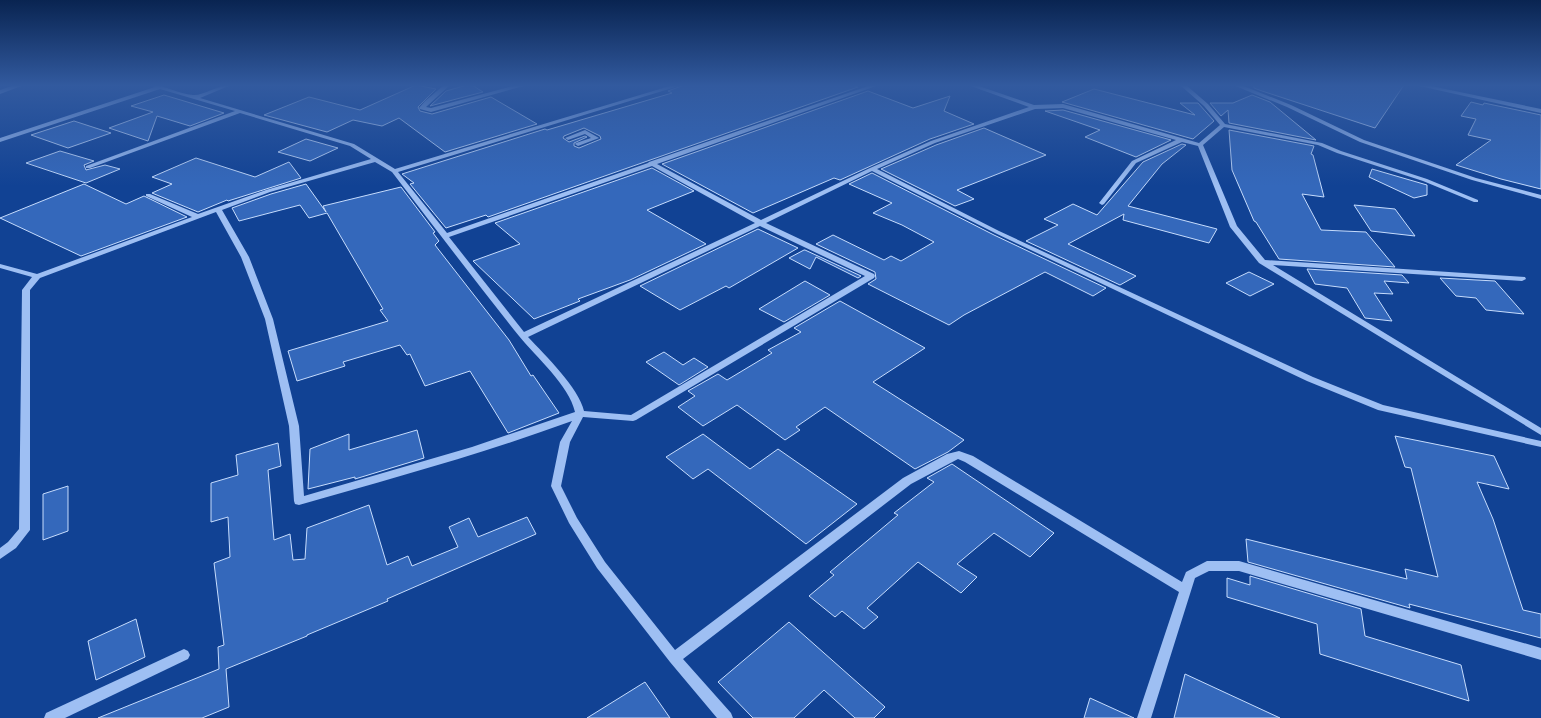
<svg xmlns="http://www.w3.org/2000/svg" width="1541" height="718" font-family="'Exo 2',sans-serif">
	<rect width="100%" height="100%" fill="#114294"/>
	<g fill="#3468bb" stroke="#c6dcfd" fill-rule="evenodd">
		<polygon points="416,85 436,89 418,107 420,111 432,114 491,97 537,124 445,152 399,118 382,126 353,120 327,132 264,115 309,97 360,110"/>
		<polygon points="467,85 472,85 483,92 430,106 446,91"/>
		<path d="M684 85H853L858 87 488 217 486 215 446 228 410 184 414 183 402 174 545 129 547 130 672 93 668 91ZM584 128 600 136 601 139 579 148 574 146V143L587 137 585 136 569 142 563 138 564 136Z"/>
		<polygon points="1254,85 1404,85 1375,128 1262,91 1254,88"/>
		<polygon points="1094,89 1195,115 1180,103 1198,103 1214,121 1193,139 1062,102"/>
		<polygon points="868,91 913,108 950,96 944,111 974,124 930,139 840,180 834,178 753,213 662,164"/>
		<polygon points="164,95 224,113 190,126 157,116 148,141 109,128 153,112 131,106"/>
		<polygon points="1252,95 1270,102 1316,140 1229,123 1228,110 1221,116 1210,103 1233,103"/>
		<polygon points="1471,102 1483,105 1484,103 1541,115 1541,189 1501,179 1456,165 1491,140 1468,135 1476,119 1461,116"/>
		<polygon points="1063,110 1171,140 1136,157 1085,137 1100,130 1045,111"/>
		<polygon points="74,121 111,133 68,148 31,135"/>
		<polygon points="984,128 1046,155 957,190 974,199 955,206 881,169 936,145"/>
		<polygon points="1229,130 1314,146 1311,154 1313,155 1324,197 1302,194 1321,230 1366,232 1395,267 1279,259 1256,222 1254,221 1232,170"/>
		<polygon points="306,139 338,148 310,161 278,152"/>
		<polygon points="1182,144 1186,145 1162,164 1128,206 1217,229 1209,243 1123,220 1124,214 1068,244 1136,276 1120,285 1026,241 1058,225 1044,219 1073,204 1097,215 1143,162"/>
		<polygon points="60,151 94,161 84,165 86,170 105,165 120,169 86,183 26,163"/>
		<polygon points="196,158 255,177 289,162 301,178 228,201 227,200 198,212 152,193 172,184 152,177"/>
		<polygon points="652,168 694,191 647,210 706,244 630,280 578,299 580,301 534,319 473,261 520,244 495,223"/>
		<polygon points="1372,169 1427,185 1427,195 1414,198 1369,177"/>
		<polygon points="872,173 994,235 1106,288 1093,296 1045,272 964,315 949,325 868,284 876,279 875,272 816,244 833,235 884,260 891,256 901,261 934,242 902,225 873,213 892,203 849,184"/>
		<polygon points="84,184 126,204 144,196 187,217 81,256 0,218"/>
		<polygon points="306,184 326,212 323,206 401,187 435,232 433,233 439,241 435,245 509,340 531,376 533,375 559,413 508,433 470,371 425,386 410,354 407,355 400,345 343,362 345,366 297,381 288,351 388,321 380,310 383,309 327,213 309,218 300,205 239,221 232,208 271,194"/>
		<polygon points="1354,205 1395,209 1415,236 1371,231"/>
		<polygon points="758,229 798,248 729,288 726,286 680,310 640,286"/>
		<polygon points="804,250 805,250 861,276 858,278 816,257 810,269 789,258"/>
		<polygon points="1307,269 1402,275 1409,283 1384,281 1393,294 1374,293 1392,321 1365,318 1347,288 1315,284"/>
		<polygon points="1249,272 1274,284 1250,296 1226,283"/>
		<polygon points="1440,278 1495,281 1524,314 1486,310 1476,298 1456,296"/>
		<polygon points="805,281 830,295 784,322 759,309"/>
		<polygon points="840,301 925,348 873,382 964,440 948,452 915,469 825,407 796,427 800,430 785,440 737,405 703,426 678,407 695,396 688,391 718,374 727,380 772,353 768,350 801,332 794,328"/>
		<polygon points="664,352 683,365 694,358 708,367 679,385 646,362"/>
		<polygon points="417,430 424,458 355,479 355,477 308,489 310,449 349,434 349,450"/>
		<polygon points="703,434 750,469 778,449 857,504 806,544 708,469 693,479 666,457"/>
		<polygon points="1395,436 1494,456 1509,489 1477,482 1493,519 1523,610 1541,614 1541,638 1409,604 1410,608 1248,562 1246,539 1407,579 1405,569 1438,577 1411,468 1405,467"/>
		<polygon points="278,443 281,466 268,470 274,540 290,534 293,560 305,559 307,528 369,505 387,565 408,556 412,566 458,547 449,527 469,518 478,537 527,517 536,534 387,599 388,601 307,635 307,636 226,669 229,707 202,718 98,718 219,669 218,647 224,645 214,563 230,557 228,517 211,522 211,483 238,475 236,455"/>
		<polygon points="952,464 1054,533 1030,557 994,533 957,564 977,577 961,593 918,562 867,608 878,617 864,629 842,611 835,617 809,596 834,575 830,572 898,515 894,513 934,482 927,478"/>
		<polygon points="68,486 68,531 43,540 43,494"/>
		<polygon points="1250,576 1361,609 1365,636 1461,665 1469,701 1320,654 1317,624 1227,597 1227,578 1250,585"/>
		<polygon points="136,619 145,657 96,680 88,641"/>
		<polygon points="789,622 885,707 874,718 855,718 824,690 794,718 753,718 718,682"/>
		<polygon points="1185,674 1280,718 1174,718"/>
		<polygon points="645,682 670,718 587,718"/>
		<polygon points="1090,698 1134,718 1084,718"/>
	</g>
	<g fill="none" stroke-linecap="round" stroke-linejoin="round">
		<g fill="#9ebff3" fill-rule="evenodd">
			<polygon points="15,85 24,85 0,94 0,90"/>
			<path d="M151 85C166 85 178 94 193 95 202 96 218 85 231 85L200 98 354 144 395 169 673 85H682L398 172 447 233 648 163 649 162 871 85H879L657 164 761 220 870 168 931 141 1029 107 968 85H976L1034 105 1063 104 1199 143 1220 125 1204 106 1180 85H1186L1208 104 1225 124 1322 143 1341 151 1427 179 1478 200V202H1474L1423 181 1337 153 1318 145 1224 127 1203 145 1237 226 1265 260 1525 277 1526 279 1522 281 1273 265 1541 428V435L1259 263 1230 227 1198 146 1182 142 1136 163 1104 204 1102 205 1099 203 1132 161 1176 140 1063 108 1035 109 935 143 877 169 999 231 1313 377 1383 405 1541 441V447L1378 410 1307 381 995 233 872 171 766 223 874 274 875 276 874 278 636 420 633 421 583 417 570 442 561 486 577 518 605 562 675 650 903 478 947 454 959 451 973 456 1182 582 1186 572 1207 561H1239L1541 648V660L1239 571H1209L1195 578 1151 718H1137L1179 592 965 462 958 459 911 484 683 659 731 713 733 718H717L670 662 597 568 569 523 551 486 560 442 572 421C482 454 390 479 299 505L295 504 294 501 289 426 265 319 241 257 216 212 40 278 30 290V530L16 548 0 559V548L8 542 19 529 22 290 32 277 0 268V264L37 274 192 217 146 196V194H150L198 214 266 190 371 159 350 146 240 113 90 168H86V166L235 111 160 89 0 142V138L155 87ZM375 162 392 172C434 227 476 282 519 336 536 357 569 385 575 412L472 447 304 496 299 426 273 319 249 257 222 210 270 192ZM652 166 755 223 524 332 449 237ZM760 226 865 276 631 415 584 411C579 388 545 355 528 337Z"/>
			<polygon points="444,85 450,85 426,107 431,108 517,85 527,85 431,112 420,109 419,108 425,101"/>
			<polygon points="1233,85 1241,85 1291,105 1364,140 1476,178 1541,195 1541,199 1472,180 1360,142 1287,107"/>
			<polygon points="1415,85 1426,85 1541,109 1541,113"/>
			<polygon points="585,130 599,138 578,146 575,144 576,143 591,138 585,134 568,140 565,138"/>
			<polygon points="184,649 188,651 190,655 188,659 65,718 44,718 46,713"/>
		</g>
	</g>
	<linearGradient id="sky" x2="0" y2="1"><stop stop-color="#092451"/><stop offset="0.46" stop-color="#325a9f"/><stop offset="1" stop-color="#325a9f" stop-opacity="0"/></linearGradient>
	<rect width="1541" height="186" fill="url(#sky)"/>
</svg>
